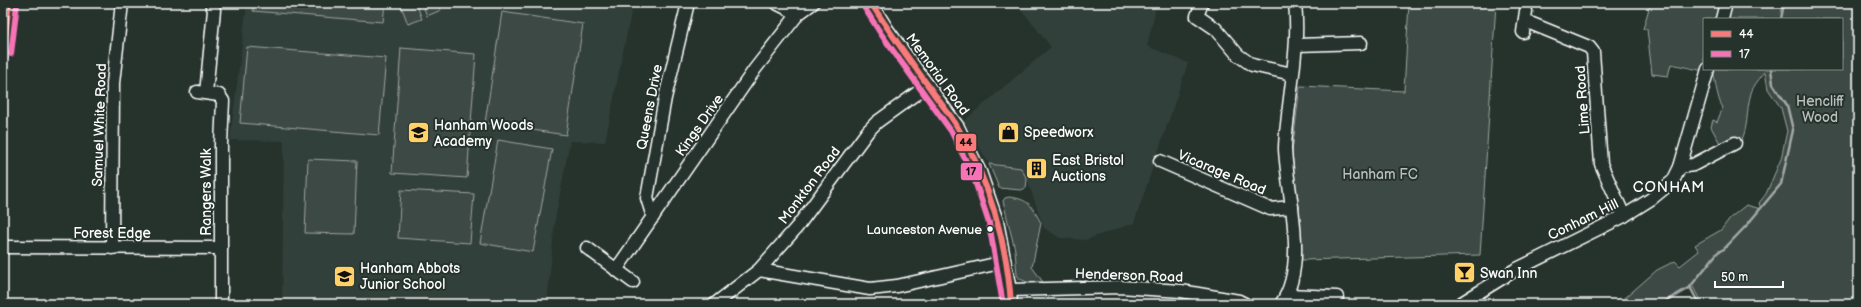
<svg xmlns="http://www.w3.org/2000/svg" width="1861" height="307" font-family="'Balsamiq Sans',sans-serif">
	<rect width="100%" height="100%" fill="#26332d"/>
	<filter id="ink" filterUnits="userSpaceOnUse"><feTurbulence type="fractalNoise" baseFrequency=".025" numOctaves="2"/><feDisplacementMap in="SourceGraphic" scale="8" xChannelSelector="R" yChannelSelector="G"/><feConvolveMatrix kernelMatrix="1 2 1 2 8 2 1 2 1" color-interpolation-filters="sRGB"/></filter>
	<g filter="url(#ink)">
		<g fill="#333f3a">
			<polygon points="247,3 633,3 605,142 570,141 555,220 547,304 282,304 284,141 230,140"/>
			<polygon points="1016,3 1157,3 1147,46 1188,63 1134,223 1085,240 1060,238 1044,228 1027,179 1021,168 989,164 964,121 1051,47"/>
		</g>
		<g fill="#3e4944" stroke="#9ea4a2" fill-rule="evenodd">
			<polygon points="254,3 385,3 383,22 253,11"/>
			<polygon points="400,3 416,3 422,19 408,24"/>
			<polygon points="422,3 438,3 441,10 427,16"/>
			<polygon points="1409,3 1496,3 1480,255 1302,260 1292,152 1300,86 1404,91"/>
			<path d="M1646 3H1858V304H1702L1693 287 1664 304H1623L1625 298 1657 270 1675 261 1680 266 1699 251 1695 245 1721 230 1730 218 1746 205 1761 209 1759 203 1766 194 1781 159 1787 131 1781 108 1768 89 1765 72C1760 78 1753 86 1751 93 1745 113 1750 128 1738 147L1721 145 1711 127 1713 120 1717 122 1723 107C1718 103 1715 79 1713 71H1704L1671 64 1668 76 1652 74 1647 29H1643L1650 5ZM1704 19H1842V69H1704Z"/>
			<polygon points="502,12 583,24 566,135 485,123"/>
			<polygon points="247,47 386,58 379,135 240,123"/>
			<polygon points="401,48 476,54 467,178 392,173"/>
			<polygon points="498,140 552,149 533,252 480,243"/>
			<polygon points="308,159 357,161 354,234 305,233"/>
			<polygon points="989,164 1021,168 1027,179 1026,188 1021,190 999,188"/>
			<polygon points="401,190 474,194 470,243 398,238"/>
			<path d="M1009 197C1029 199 1032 206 1041 223L1032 267 1043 282H1027L1020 279 1017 275 1015 250 1003 201 1005 198Z"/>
		</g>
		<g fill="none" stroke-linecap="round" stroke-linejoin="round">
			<g stroke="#a4a9a7" stroke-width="2.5">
				<polyline points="1781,19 1784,3"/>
				<polyline points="1690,287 1699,304"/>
				<polyline points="1660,304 1690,287 1718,252 1724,249 1746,226 1781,184 1793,130 1787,105 1773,84 1771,69"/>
			</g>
			<defs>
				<g id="minor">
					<polyline points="776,3 798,14"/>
					<polyline points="871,3 887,29 958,127 980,172 997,221 1010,290 1011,304"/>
					<polyline points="1202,3 1197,16 1216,29 1238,55 1252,65 1292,74"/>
					<polyline points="1722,19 1726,3"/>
					<polyline points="1525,21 1589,47 1593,52 1601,164 1624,216"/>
					<polyline points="1523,32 1526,11"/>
					<polyline points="1297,45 1361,43"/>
					<polyline points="3,53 9,3"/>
					<polyline points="197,92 219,95 223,101 221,144 221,304"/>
					<polyline points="206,93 214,10 211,3"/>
					<polyline points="1160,161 1270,209 1292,207"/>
					<polyline points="1680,167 1693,165 1735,143"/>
					<polyline points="653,217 647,198 665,98 688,3"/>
					<polyline points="3,247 221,248"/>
					<polyline points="112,248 113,83 122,3"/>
					<polyline points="587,248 633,282"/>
					<polyline points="616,270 755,69 798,14 813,3"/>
					<polyline points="759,270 870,289 897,286 1004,262"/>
					<polyline points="1010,290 1120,287 1181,291 1239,301 1245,304"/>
					<polyline points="1288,295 1337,297"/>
					<polyline points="715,304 759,270 797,227 868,131 877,122 928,85"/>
					<path d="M1281 304C1309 265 1287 193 1285 149 1285 138 1287 126 1288 115 1292 78 1299 41 1295 3"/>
					<polyline points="1460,304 1515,270 1624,216 1651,199 1673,181 1680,167 1708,69"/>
				</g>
			</defs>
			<use href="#minor" stroke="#fff" stroke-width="15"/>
			<use href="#minor" stroke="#26332d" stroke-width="12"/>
			<defs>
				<g id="bus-1">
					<path d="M871 3C890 33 911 62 932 91 940 103 951 115 958 128 989 180 1007 243 1011 304"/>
					<polyline points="3,53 9,3"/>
				</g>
				<g id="bus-2">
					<polyline points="864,7 881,34 951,131 973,175 989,223 1003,304"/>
					<polyline points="11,54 17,4"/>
				</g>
			</defs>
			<use href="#bus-1" stroke="#26332d" stroke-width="9"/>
			<use href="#bus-2" stroke="#26332d" stroke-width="9"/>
			<use href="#bus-1" stroke="#f97a7a" stroke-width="6"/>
			<use href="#bus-2" stroke="#f773b6" stroke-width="6"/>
		</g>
	</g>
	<defs>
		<symbol id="shop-square" viewBox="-11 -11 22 22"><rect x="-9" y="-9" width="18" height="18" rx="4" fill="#ffd166" stroke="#26332d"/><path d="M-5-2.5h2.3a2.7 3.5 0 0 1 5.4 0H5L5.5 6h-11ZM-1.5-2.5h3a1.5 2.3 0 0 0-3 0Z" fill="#111"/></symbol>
		<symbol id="school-square" viewBox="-11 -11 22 22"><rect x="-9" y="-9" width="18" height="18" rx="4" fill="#ffd166" stroke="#26332d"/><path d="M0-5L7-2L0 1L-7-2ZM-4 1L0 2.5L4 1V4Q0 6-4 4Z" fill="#111"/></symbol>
		<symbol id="building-square" viewBox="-11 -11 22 22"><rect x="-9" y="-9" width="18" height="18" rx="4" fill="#ffd166" stroke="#26332d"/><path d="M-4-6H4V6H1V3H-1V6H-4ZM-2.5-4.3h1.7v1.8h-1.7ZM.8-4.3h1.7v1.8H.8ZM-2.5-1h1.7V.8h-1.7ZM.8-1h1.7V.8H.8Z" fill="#111"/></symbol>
		<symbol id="bar-square" viewBox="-11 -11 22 22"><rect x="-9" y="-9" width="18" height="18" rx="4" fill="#ffd166" stroke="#26332d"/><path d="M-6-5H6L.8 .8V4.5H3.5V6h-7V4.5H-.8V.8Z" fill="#111"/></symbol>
	</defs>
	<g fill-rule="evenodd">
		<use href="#shop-square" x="996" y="120" width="25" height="25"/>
		<use href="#school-square" x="406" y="120" width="25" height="25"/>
		<use href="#building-square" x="1024" y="156" width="25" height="25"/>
		<use href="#bar-square" x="1452" y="260" width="25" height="25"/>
		<use href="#school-square" x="332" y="264" width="25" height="25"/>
	</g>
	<circle fill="#fff" stroke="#26332d" stroke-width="1.5" cx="990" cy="229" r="3.5"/>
	<g text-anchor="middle" stroke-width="4" stroke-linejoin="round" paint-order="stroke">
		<g font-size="13" fill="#fff" stroke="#26332d" text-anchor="end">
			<text x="982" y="234">Launceston Avenue</text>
		</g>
		<g font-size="14" fill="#fff" stroke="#26332d">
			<text transform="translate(938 74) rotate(54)" y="5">Memorial Road</text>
			<text transform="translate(1582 100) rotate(-94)" y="5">Lime Road</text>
			<text transform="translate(649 107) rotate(-79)" y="5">Queens Drive</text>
			<text transform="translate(99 125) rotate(-88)" y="5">Samuel White Road</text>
			<text transform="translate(699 125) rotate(-55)" y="5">Kings Drive</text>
			<text transform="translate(1222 172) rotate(23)" y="5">Vicarage Road</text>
			<text transform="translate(809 185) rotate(-53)" y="5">Monkton Road</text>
			<text transform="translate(206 192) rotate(-90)" y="5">Rangers Walk</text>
			<text transform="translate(1583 219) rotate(-26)" y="5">Conham Hill</text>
			<text x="112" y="238">Forest Edge</text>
			<text transform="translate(1129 275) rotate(2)" y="5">Henderson Road</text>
		</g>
		<g font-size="14" fill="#bbbfbe" stroke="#26332d">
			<text x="1820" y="106">Hencliff<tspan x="1820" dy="16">Wood</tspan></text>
			<text x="1380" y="179">Hanham FC</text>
		</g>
		<g font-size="14" fill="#fff" stroke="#26332d" text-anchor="start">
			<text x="434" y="130">Hanham Woods<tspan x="434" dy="16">Academy</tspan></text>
			<text x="1024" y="137">Speedworx</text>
			<text x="1052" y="165">East Bristol<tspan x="1052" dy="16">Auctions</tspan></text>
			<text x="360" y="273">Hanham Abbots<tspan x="360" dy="16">Junior School</tspan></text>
			<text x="1480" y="278">Swan Inn</text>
		</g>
		<g font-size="15" letter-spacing="1" fill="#fff" stroke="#26332d">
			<text x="1669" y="192">CONHAM</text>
		</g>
	</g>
	<g stroke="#26332d" stroke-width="1.5">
		<rect x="955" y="133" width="22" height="19" rx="4" fill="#f97a7a"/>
		<rect x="960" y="162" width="23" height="19" rx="4" fill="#f773b6"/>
	</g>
	<g font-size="11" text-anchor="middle" font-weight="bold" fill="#111">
		<text x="966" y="146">44</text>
		<text x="971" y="175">17</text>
	</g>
	<rect width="1861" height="307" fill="none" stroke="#26332d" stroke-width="16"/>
	<rect x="8" y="8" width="1845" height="291" fill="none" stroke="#fff" stroke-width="1.5" filter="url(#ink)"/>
	<rect x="1703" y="18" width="140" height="52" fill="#26332d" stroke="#7d8581"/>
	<rect x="1711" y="31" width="20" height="6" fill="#f97a7a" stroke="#7d8581"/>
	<text x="1739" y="38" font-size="12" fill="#ffffff">44</text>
	<rect x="1711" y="51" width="20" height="6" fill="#f773b6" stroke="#7d8581"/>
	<text x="1739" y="58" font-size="12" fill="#ffffff">17</text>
	<path d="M1715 281v6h68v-6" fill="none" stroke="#ffffff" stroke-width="2"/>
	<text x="1721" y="281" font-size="12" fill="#ffffff" stroke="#26332d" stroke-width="3" paint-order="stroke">50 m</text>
</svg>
